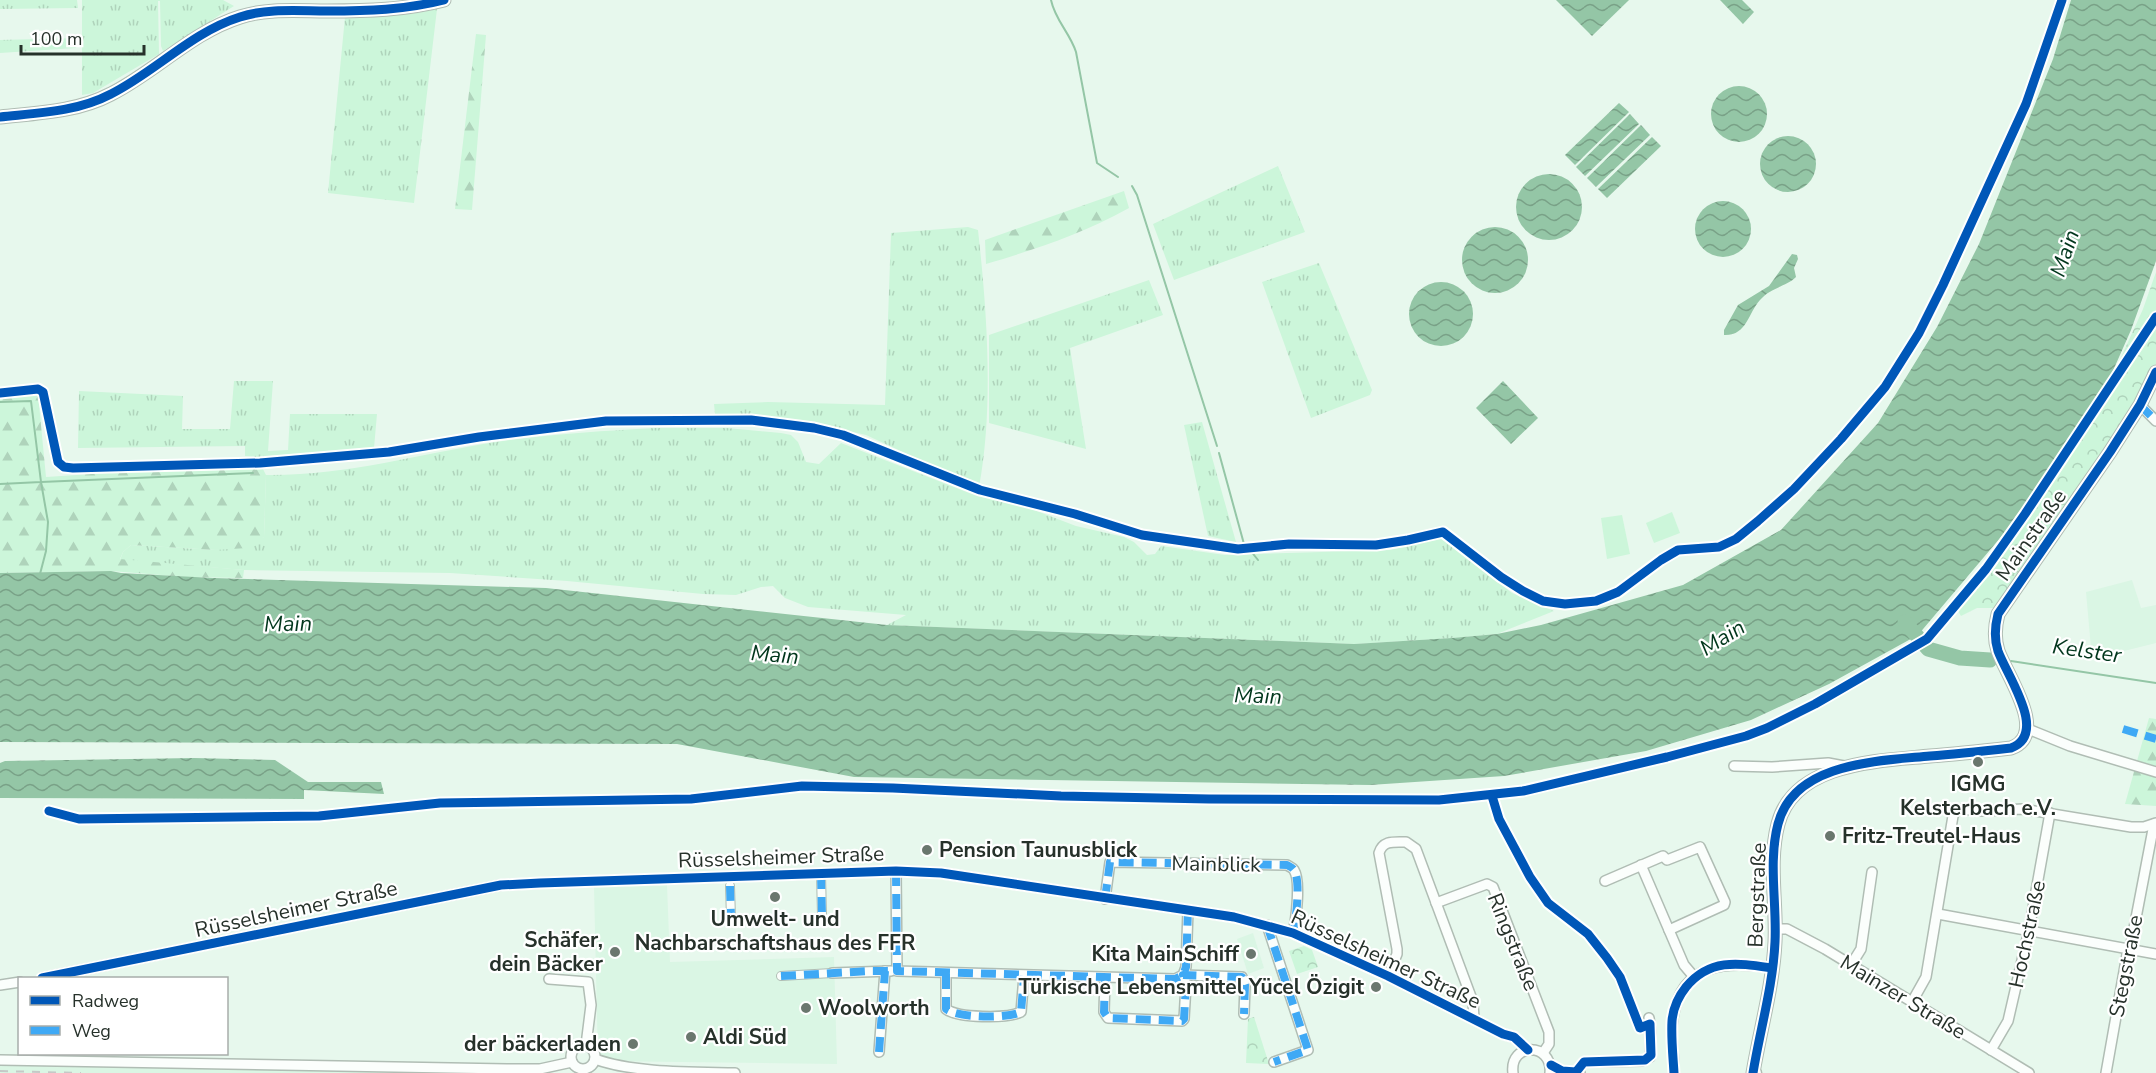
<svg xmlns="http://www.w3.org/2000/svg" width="2156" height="1073" font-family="'Nunito Sans',sans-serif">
	<defs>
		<pattern id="grass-tufts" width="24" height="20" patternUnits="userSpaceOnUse" patternTransform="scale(1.5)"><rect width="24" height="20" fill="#ccf6da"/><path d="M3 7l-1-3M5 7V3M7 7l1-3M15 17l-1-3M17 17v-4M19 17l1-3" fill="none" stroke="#afd3bb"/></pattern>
		<pattern id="forest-firs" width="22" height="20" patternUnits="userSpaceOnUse" patternTransform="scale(1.5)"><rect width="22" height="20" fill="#ccf6da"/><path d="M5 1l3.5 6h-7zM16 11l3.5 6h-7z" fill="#afd3bb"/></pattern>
		<pattern id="park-crowns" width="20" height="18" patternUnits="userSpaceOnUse" patternTransform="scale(1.5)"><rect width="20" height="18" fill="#ccf6da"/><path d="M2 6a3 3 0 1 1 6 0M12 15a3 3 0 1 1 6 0" fill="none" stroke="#afd3bb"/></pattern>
		<pattern id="water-waves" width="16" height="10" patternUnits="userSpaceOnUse" patternTransform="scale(1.5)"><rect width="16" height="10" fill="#94c6a6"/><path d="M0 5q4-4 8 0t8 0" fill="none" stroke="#79a187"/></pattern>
	</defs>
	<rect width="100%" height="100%" fill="#e7f8ed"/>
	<g fill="#daf6e4">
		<polygon points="2132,580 2141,608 2156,605 2156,643 2092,659 2086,592"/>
		<polygon points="667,885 670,962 834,957 837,1064 598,1061 594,887"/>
		<polygon points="1253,933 1264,968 1248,974 1237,939"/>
		<polygon points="0,1064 305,1071 449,1073 0,1073"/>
	</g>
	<g fill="url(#grass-tufts)">
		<polygon points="0,0 77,0 78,8 0,9"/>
		<polygon points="82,0 223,0 234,6 163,51 161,46 160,1 158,1 159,54 93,93 82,95"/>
		<polygon points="437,9 414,203 328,193 345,17 417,13"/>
		<polygon points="78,38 76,48 0,53 0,40"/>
		<polygon points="1278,166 1305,232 1174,280 1153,224"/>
		<path d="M968 227 978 230C987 311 994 407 979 487L866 435 818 424 748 415 715 414 714 404 768 402 885 405 891 233Z"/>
		<polygon points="1319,263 1372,390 1370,395 1311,418 1262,282"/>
		<polygon points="1149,280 1163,315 1070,348 1086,449 989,423 989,335"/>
		<polygon points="234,381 273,381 268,451 288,450 290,414 377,414 374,448 257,457 245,456 245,446 78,448 79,391 183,396 182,429 230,429"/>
		<polygon points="1202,422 1236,542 1208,536 1184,425"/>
		<path d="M655 428H727L781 433 791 435 798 442 806 462 819 464 841 443 977 496 1021 505 1076 526 1124 537 1134 542 1147 555 1155 554 1161 546 1225 555 1255 554 1390 550 1442 538 1512 593 1554 611 1497 634 1452 638 1354 644 887 625 906 615 808 607 785 598 773 586 761 587 736 595 703 594 567 581 450 573 244 570 120 560 123 552 131 545 216 550 264 537 266 475C345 476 419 454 496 442 549 434 602 431 655 428Z"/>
	</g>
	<g fill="url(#forest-firs)">
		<polygon points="476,34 486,35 472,210 455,209"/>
		<path d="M1124 191 1129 208C1080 235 1039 248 986 264L985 240Z"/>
		<polygon points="0,394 38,394 46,477 260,463 266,475 264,537 247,548 216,550 131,545 123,552 120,559 244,570 243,578 186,577 111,571 0,573"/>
		<polygon points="2149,718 2156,719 2156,806 2125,804"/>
	</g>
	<g fill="url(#park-crowns)">
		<polygon points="2156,272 2156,364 2108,452 1996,608 1977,608 1961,616 1958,611 1960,595 2103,397 2143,309"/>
		<polygon points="1304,946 1312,950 1318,967 1297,974 1289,951"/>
		<polygon points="1254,1017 1269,1064 1246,1063 1248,1019"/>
	</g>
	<g fill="#ccf6da">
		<polygon points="1672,512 1680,533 1654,543 1646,523"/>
		<polygon points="1622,515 1630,554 1607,559 1601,518"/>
	</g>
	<g fill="url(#water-waves)">
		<polygon points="1556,0 1629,0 1592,36"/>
		<polygon points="1720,0 1742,0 1754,12 1743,24"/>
		<polygon points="2071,0 2156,0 2156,261 2131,330 2104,391 2006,531 1918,635 1829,684 1751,720 1646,751 1504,776 1370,785 854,777 677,744 0,742 0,573 111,571 121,573 213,578 546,588 887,625 1354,644 1452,638 1497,634 1541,625 1683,585 1781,530 1878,423 1937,327 1979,244 2053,59"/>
		<circle cx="1739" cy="114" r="28"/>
		<polygon points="1619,103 1629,112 1575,165 1565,155"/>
		<polygon points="1630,114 1639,124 1585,176 1576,167"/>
		<polygon points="1641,125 1650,135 1596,187 1587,178"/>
		<circle cx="1788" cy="164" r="28"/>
		<polygon points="1652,137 1661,146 1607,198 1598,189"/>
		<circle cx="1549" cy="207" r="33"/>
		<circle cx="1723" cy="229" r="28"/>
		<circle cx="1495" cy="260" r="33"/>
		<path d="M1792 254 1797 255 1798 259 1794 268 1796 277C1786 287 1771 287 1760 300 1748 313 1747 336 1724 335V330L1738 305 1769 286Z"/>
		<circle cx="1441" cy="314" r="32"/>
		<polygon points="1503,381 1538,418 1511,444 1476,408"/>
		<polygon points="194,758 275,760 308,782 381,782 384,794 304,790 304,799 0,798 0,763 5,761"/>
	</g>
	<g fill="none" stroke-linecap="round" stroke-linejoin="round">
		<g stroke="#94c6a6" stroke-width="2">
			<path d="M1051 0C1055 20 1070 33 1076 52L1097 163 1118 177"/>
			<polyline points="1132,186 1137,195 1217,446"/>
			<polyline points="0,402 31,401 41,482 0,484"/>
			<polyline points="1219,453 1244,544"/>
			<polyline points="1250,550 1258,560"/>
			<polyline points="40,574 46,551 48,522 41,482 253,473"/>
			<polyline points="2011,661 2156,683"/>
		</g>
		<polyline stroke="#94c6a6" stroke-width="15" points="1905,622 1928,649 1960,658 1990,660"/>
		<defs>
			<g id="pedestrian">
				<polyline points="821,874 822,916"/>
				<polyline points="730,886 731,918"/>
				<polyline points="781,976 832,973"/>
			</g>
			<g id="minor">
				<polyline points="2140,405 2156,421"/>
				<polyline points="2028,729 2070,746 2156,772"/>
				<polyline points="1734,766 1772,767 1828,763 1844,766"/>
				<polyline points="1641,865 1684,965 1695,978"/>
				<polyline points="896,871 897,971 1175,979 1183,975 1186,967 1188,910"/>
				<polyline points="1605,881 1663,856 1667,860 1700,847 1725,902 1724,905 1669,930"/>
				<path d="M1105 899 1110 862 1287 865C1290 867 1292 867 1294 870 1301 881 1296 920 1293 933"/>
				<polyline points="1436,903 1487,884 1493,887 1549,1032 1549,1044 1543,1053"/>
				<polyline points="1938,914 2156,954"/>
				<polyline points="1267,925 1308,1050 1274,1062"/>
				<polyline points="1775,929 1787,929 1825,949 2029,1073"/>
				<polyline points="1851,965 1861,949 1872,872"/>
				<polyline points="832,973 891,971"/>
				<path d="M946 974V1009C957 1018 1007 1019 1021 1012L1024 976"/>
				<path d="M1388 976 1397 954V949L1379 853C1383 840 1394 842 1406 842L1416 849 1473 1002 1474 1019"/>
				<polyline points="42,978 501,885 540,883 896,871 941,873 1234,917 1293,933 1388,976 1503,1034 1514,1037 1528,1050"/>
				<polyline points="1105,978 1104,1012 1108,1018 1182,1021 1184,1019 1186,985 1183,975 1242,977 1245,985 1244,1014"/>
				<polyline points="549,979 588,982 591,1005 586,1045"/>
				<polyline points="0,985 20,982"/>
				<polyline points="1912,1002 1926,977 1953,816 1956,811 1962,809 1981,811 2023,809 2131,827 2144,827 2156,823"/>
				<circle cx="583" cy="1057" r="12"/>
				<polyline points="1991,1050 2008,1021 2029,930 2050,813"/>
				<polyline points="879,1052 885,971"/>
				<path d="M595 1059C633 1073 692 1072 735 1073"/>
				<polyline points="0,1060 507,1069 540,1069 572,1062"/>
				<polyline points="1551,1065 1562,1071 1580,1073"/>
				<path d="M1674 1065C1673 1049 1670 1033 1673 1018 1681 962 1728 961 1772 968"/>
				<polyline points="1576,1072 1584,1062 1642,1061 1650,1057 1651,1033 1649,1018"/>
				<path d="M1513 1073C1509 1042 1553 1042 1550 1073"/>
				<polyline points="2106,1073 2128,949 2131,944 2154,824"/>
			</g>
			<g id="tertiary">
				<path d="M0 117C37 113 77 112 111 94 155 72 192 32 240 17 267 8 299 11 327 11 367 11 405 10 444 0"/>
				<path d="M1755 1073H1753C1760 1030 1773 986 1775 942 1777 904 1768 862 1778 824 1794 762 1879 761 1930 756 1957 754 1984 751 2011 748 2049 734 2007 676 1998 651 1994 639 1995 626 1998 614L2110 452 2140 405 2156 372"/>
			</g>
		</defs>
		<use href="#pedestrian" stroke="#b0bdb4" stroke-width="10"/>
		<use href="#minor" stroke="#b0bdb4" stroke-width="12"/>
		<use href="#tertiary" stroke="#b0bdb4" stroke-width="15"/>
		<use href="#pedestrian" stroke="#fbfefc" stroke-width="8"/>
		<use href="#minor" stroke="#fbfefc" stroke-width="9"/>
		<use href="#tertiary" stroke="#fbfefc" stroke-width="12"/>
		<polyline stroke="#c5c9c7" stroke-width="2" stroke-dasharray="8 8" stroke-linecap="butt" points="0,1071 81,1073"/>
		<g stroke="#3fa9f5" stroke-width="8" stroke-dasharray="15 8" stroke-linecap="butt">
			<polyline points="2140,405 2156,421"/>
			<polyline points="2123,729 2156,739"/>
			<polyline points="896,871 897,971 1175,979 1183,975 1186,967 1188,910"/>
			<polyline points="821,874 822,916"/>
			<polyline points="730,886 731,918"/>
			<path d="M1105 899 1110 862 1287 865C1290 867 1292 867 1294 870 1301 881 1296 920 1293 933"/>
			<polyline points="1267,925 1308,1050 1274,1062"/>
			<path d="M946 974V1009C957 1018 1007 1019 1021 1012L1024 976"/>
			<polyline points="781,976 871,971 897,971"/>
			<polyline points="1105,978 1104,1012 1108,1018 1182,1021 1184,1019 1186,985 1183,975 1242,977 1245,985 1244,1014"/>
			<polyline points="879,1052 885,971"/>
		</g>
		<defs>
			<g id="cycleway">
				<path d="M0 117C37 113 77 112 111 94 155 72 192 32 240 17 267 8 299 11 327 11 367 11 405 10 444 0"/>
				<polyline points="0,393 38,389 43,392 58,462 64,467 73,468 260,463 389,452 479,437 606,421 751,420 814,428 843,435 980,490 1075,514 1142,535 1238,549 1289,544 1376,545 1408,540 1443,532 1501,577 1523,591 1543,601 1565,604 1596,601 1618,592 1661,560 1678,550 1719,547 1736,539 1758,521 1794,489 1841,439 1885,387 1919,333 1943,285 2026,104 2062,0"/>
				<polyline points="1492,796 1499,819 1530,877 1548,903 1588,934 1607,958 1620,977 1640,1028 1650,1024 1651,1055 1645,1060 1584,1062 1576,1072 1562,1071 1551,1065"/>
				<polyline points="49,811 79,819 319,816 440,803 691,799 802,786 893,788 1061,796 1209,799 1439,800 1523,791 1667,757 1746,736 1767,728 1815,704 1927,639 1986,569 2025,514 2156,317"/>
				<polyline points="42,978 501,885 540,883 896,871 941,873 1234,917 1293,933 1388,976 1503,1034 1514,1037 1528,1050"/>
				<path d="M1674 1073C1673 1056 1671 1038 1672 1021 1673 1009 1678 997 1686 987 1710 958 1738 963 1772 968"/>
				<path d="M1753 1073C1760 1030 1773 986 1775 942 1777 904 1768 862 1778 824 1794 762 1879 761 1930 756 1957 754 1984 751 2011 748 2049 734 2007 676 1998 651 1994 639 1995 626 1998 614L2110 452 2140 405 2156 372"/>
			</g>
		</defs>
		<use href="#cycleway" stroke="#fff" stroke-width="13"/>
		<use href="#cycleway" stroke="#0057b8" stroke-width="9"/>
	</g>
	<g fill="#6a776e" stroke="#fff" stroke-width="2">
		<circle cx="1978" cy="762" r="6"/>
		<circle cx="1830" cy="836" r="6"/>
		<circle cx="927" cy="850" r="6"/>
		<circle cx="775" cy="897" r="6"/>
		<circle cx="615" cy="952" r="6"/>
		<circle cx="1251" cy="954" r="6"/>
		<circle cx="1376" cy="987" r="6"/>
		<circle cx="806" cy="1008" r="6"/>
		<circle cx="691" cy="1037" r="6"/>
		<circle cx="633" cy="1044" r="6"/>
	</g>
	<g text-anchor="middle" stroke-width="4.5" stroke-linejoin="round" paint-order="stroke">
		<g font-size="21" fill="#26312a" stroke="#fff">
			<text transform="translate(2031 535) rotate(-55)" y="7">Mainstraße</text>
			<text transform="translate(781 857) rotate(-2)" y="7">Rüsselsheimer Straße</text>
			<text transform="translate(1216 864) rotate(1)" y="7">Mainblick</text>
			<text transform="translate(1757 895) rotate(-88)" y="7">Bergstraße</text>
			<text transform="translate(296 909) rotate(-12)" y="7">Rüsselsheimer Straße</text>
			<text transform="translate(2027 934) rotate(-78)" y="7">Hochstraße</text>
			<text transform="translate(1513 942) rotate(68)" y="7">Ringstraße</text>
			<text transform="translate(1386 959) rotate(25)" y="7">Rüsselsheimer Straße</text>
			<text transform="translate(2126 966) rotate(-79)" y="7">Stegstraße</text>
			<text transform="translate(1903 997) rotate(31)" y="7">Mainzer Straße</text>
		</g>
		<g font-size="21" font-weight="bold" fill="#26312a" stroke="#fff" text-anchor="start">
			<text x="1978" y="791" text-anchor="middle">IGMG<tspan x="1978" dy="24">Kelsterbach e.V.</tspan></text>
			<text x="1842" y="843">Fritz-Treutel-Haus</text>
			<text x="939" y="857">Pension Taunusblick</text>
			<text x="775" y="926" text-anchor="middle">Umwelt- und<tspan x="775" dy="24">Nachbarschaftshaus des FFR</tspan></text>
			<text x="603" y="947" text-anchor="end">Schäfer,<tspan x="603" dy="24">dein Bäcker</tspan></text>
			<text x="1239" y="961" text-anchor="end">Kita MainSchiff</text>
			<text x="1364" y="994" text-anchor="end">Türkische Lebensmittel Yücel Özigit</text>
			<text x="818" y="1015">Woolworth</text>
			<text x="703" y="1044">Aldi Süd</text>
			<text x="621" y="1051" text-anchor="end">der bäckerladen</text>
		</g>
		<g font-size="22" font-style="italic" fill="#01361c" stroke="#fff">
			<text transform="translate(2064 253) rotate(-71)" y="8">Main</text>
			<text transform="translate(288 623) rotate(-1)" y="8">Main</text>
			<text transform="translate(1722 637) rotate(-32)" y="8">Main</text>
			<text transform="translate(2087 650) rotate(8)" y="8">Kelster</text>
			<text transform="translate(775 654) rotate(5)" y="8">Main</text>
			<text transform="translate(1258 695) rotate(2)" y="8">Main</text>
		</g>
	</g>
	<rect x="18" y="977" width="210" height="78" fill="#ffffff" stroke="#a8adaa" stroke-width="1.5"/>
	<rect x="30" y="996" width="30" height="9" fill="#0057b8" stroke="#a8adaa" stroke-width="1.5"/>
	<text x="72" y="1007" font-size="18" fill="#26312a">Radweg</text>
	<rect x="30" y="1026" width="30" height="9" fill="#3fa9f5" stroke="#a8adaa" stroke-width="1.5"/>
	<text x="72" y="1037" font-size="18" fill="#26312a">Weg</text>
	<path d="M21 45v9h123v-9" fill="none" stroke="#26312a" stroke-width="3"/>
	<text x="30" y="45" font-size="18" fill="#26312a" stroke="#ffffff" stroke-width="4.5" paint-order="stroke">100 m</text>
</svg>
